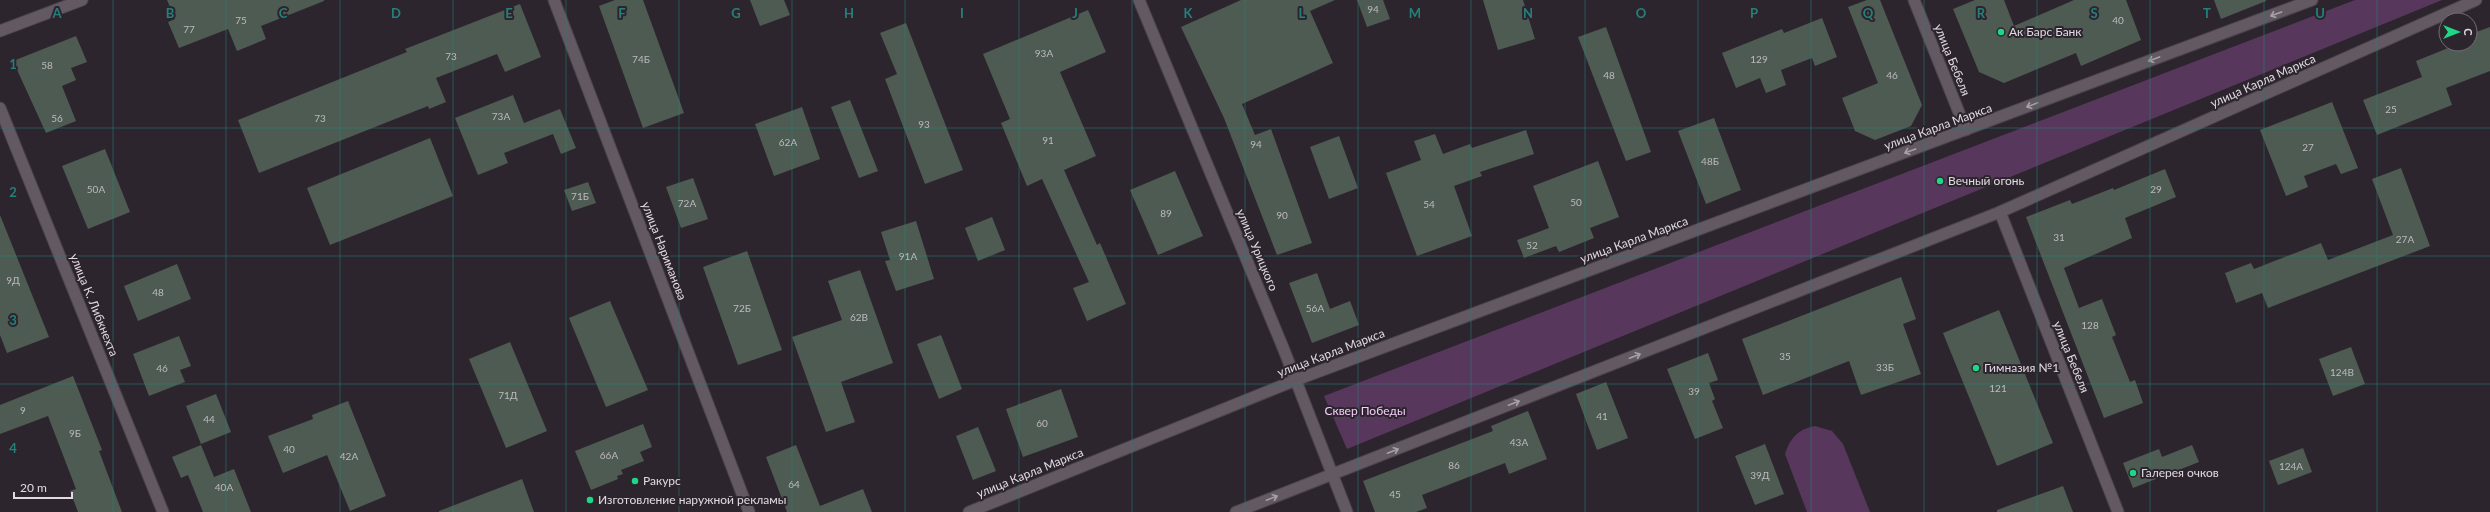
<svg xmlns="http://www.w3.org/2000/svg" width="2490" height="512" font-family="Lato,sans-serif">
	<rect width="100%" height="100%" fill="#2d252e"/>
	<g fill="#58375d">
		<polygon points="2355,0 2442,0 1347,449 1324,396"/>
		<path d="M1815 426 1832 431 1843 444 1870 512H1807L1785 454C1790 438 1798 429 1815 426Z"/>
	</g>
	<g fill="#4e5b52">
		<polygon points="167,0 324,0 324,1 261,26 266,39 237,51 228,29 179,48 168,22 175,19"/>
		<polygon points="615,0 643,0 684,113 643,128 599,6"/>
		<polygon points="750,0 784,0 790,15 760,26"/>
		<polygon points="1241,0 1335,0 1310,11 1333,63 1242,104 1255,135 1271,129 1312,243 1277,255 1224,118 1181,27"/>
		<polygon points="1357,0 1383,0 1390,19 1367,27"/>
		<polygon points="1483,0 1523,0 1535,39 1498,50"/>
		<polygon points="1867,0 1880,0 1922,105 1911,126 1875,140 1855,131 1842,98 1878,83 1848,7"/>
		<polygon points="1975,0 2004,0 2014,26 2074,0 2126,0 2141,40 2081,66 2076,53 2004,83 1979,72 1953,9"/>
		<polygon points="2214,0 2266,0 2266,1 2221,19"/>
		<polygon points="520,4 541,57 505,72 497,54 436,78 446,102 429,109 428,106 259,173 238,120 407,52 405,49"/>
		<polygon points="1088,10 1106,52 1060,72 1096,156 1064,170 1097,245 1100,243 1126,304 1087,321 1073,288 1089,282 1042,179 1027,186 1001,123 1010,119 983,54"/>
		<polygon points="1822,18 1837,57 1815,66 1812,58 1781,70 1786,85 1766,93 1760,78 1736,88 1722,53 1782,29 1784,33"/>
		<polygon points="906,23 963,170 925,184 885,79 897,74 880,33"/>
		<polygon points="1606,27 1651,152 1626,161 1578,37"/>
		<polygon points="2490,27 2490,71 2446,88 2452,105 2377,135 2363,100 2422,77 2416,61 2458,44 2470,44 2471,34"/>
		<polygon points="76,36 87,62 71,68 76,80 62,86 76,121 46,133 13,61"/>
		<polygon points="513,95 524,123 560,109 576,148 561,154 553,134 504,153 508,163 478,175 455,118"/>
		<polygon points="850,100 878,171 859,178 831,107"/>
		<polygon points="2332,102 2358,168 2341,174 2336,164 2304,176 2308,187 2286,196 2260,130"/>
		<polygon points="802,107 820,159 774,176 755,124"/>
		<polygon points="1714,118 1741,190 1706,204 1678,131"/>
		<polygon points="1526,130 1534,154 1480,172 1482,176 1454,186 1472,236 1417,256 1386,173 1421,160 1414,141 1435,134 1443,154 1470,144 1472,148"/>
		<polygon points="1339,136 1358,188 1329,199 1310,147"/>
		<polygon points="430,138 453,196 330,245 307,188"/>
		<polygon points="105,149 130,212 88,229 62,166"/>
		<polygon points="1598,161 1619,217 1590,228 1594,238 1559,252 1556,246 1524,258 1517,240 1549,228 1533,186"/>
		<polygon points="2401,168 2430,246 2268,308 2262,293 2236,303 2225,273 2251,263 2254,269 2321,243 2328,260 2393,235 2372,179"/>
		<polygon points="2165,169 2176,197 2125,218 2132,238 2064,268 2079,308 2102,299 2116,335 2112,337 2130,382 2135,380 2143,403 2104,418 2026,217 2070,200 2072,204 2113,188 2114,190"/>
		<polygon points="1175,171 1203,236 1158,255 1130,190"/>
		<polygon points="693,178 708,219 681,228 666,187"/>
		<polygon points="588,182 596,203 572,211 564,190"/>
		<polygon points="0,215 49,337 7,353 0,335"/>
		<polygon points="992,217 1005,250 978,261 965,228"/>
		<polygon points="916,221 934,279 896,291 885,261 890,260 881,232"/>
		<polygon points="747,251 782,350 738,365 703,267"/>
		<polygon points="177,264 191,299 138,321 124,286"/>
		<polygon points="860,270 893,363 841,382 855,422 826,432 792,337 842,320 828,281"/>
		<polygon points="1317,273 1330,309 1350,301 1359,325 1312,343 1289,283"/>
		<polygon points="1901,277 1916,319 1903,324 1921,374 1861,395 1849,361 1763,395 1742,339"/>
		<polygon points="610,301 648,390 606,407 569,318"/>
		<polygon points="1999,310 2053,443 1997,466 1943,333"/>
		<polygon points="941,335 962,389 939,399 917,344"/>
		<polygon points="179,336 191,366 180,370 185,382 149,396 133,354"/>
		<polygon points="510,342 547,431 506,448 469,359"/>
		<polygon points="2351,347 2365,384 2333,396 2319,359"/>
		<polygon points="1708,353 1718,380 1709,383 1715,399 1712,401 1723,428 1695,439 1667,369"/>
		<polygon points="73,376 102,450 99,451 122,512 78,512 70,491 76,489 48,416 0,434 0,405"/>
		<polygon points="1606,382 1628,438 1597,450 1576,394"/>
		<polygon points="1061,389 1078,437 1023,457 1006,409"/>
		<polygon points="216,394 231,432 201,444 186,406"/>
		<polygon points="348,401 386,496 350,511 327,455 283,473 268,436 313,419 312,415"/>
		<polygon points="1528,411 1547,459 1509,474 1505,463 1422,495 1427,508 1416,512 1375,512 1363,481 1493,431 1491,426"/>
		<polygon points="643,424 652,447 640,452 644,461 621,470 623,474 617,476 618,479 591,490 575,451"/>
		<polygon points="978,427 996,471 973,480 956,436"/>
		<polygon points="1765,444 1784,494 1755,505 1735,456"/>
		<polygon points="201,445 214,477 234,469 251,512 203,512 188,475 181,478 172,457"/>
		<polygon points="796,445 820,506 863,489 872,512 787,512 766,457"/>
		<polygon points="2192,445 2199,462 2133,488 2123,463 2159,449 2162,457"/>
		<polygon points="2303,448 2312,472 2278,485 2269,461"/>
		<polygon points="522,479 534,512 439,512 439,511"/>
		<polygon points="2063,486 2073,512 1997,512 1997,510"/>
	</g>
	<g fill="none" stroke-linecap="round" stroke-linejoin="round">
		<defs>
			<g id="minor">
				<polyline points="554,0 749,512"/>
				<polyline points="1139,0 1284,350 1347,512"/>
				<polyline points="1914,0 1966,130"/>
				<polyline points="0,108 163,512"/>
				<polyline points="2000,212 2118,512"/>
			</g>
			<polyline id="tertiary" points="0,31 82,0"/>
			<g id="secondary">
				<polyline points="969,512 1296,380 2312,0"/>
				<polyline points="1236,512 2000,212 2476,0"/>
			</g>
		</defs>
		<use href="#minor" stroke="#4a434b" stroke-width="13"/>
		<use href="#tertiary" stroke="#4a434b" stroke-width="13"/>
		<use href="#secondary" stroke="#4a434b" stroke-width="13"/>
		<use href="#minor" stroke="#625963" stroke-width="11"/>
		<use href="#tertiary" stroke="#625963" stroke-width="11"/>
		<use href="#secondary" stroke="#625963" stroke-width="11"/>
	</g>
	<defs><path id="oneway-shaft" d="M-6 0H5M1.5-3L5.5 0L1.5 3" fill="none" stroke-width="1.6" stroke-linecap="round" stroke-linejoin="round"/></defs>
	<g stroke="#a7a0a8">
		<use href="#oneway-shaft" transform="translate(2276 14) rotate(160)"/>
		<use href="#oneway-shaft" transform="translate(2154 59) rotate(160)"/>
		<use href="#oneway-shaft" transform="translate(2032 105) rotate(159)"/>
		<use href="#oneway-shaft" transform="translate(1910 151) rotate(160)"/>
		<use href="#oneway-shaft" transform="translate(1635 356) rotate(-21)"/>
		<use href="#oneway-shaft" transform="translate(1514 403) rotate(-21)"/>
		<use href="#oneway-shaft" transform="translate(1393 451) rotate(-21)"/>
		<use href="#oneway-shaft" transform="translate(1272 498) rotate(-21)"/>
	</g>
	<path fill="none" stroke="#24807a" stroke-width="1" stroke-opacity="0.55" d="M113 0V512M226 0V512M340 0V512M453 0V512M566 0V512M679 0V512M792 0V512M905 0V512M1019 0V512M1132 0V512M1245 0V512M1358 0V512M1471 0V512M1585 0V512M1698 0V512M1811 0V512M1924 0V512M2037 0V512M2150 0V512M2264 0V512M2377 0V512M0 128H2490M0 256H2490M0 384H2490"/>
	<g fill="#1fd887" stroke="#2d252e" stroke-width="1.5">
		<circle cx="2001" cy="32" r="4"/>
		<circle cx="1940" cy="181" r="4"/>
		<circle cx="1976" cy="368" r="4"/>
		<circle cx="2133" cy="473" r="4"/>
		<circle cx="635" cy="481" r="4"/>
		<circle cx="590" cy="500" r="4"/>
	</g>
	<g text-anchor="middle" stroke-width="4" stroke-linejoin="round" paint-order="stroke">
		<g font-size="10" fill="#bcbabd">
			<text x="1373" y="13">94</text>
			<text x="241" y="24">75</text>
			<text x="2118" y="24">40</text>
			<text x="189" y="33">77</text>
			<text x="1044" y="57">93А</text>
			<text x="451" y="60">73</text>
			<text x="641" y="63">74Б</text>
			<text x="1759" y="63">129</text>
			<text x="47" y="69">58</text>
			<text x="1609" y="79">48</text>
			<text x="1892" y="79">46</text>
			<text x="2391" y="113">25</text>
			<text x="501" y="120">73А</text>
			<text x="57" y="122">56</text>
			<text x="320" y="122">73</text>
			<text x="924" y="128">93</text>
			<text x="1048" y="144">91</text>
			<text x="788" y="146">62А</text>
			<text x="1256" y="148">94</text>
			<text x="2308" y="151">27</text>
			<text x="1710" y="165">48Б</text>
			<text x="96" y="193">50А</text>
			<text x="2156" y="193">29</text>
			<text x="580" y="200">71Б</text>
			<text x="1576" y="206">50</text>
			<text x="687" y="207">72А</text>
			<text x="1429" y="208">54</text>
			<text x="1166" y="217">89</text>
			<text x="1282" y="219">90</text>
			<text x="2059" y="241">31</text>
			<text x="2405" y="243">27А</text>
			<text x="1532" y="249">52</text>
			<text x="908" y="260">91А</text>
			<text x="13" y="284">9Д</text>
			<text x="158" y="296">48</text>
			<text x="742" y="312">72Б</text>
			<text x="1315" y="312">56А</text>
			<text x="859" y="321">62В</text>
			<text x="2090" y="329">128</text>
			<text x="1785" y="360">35</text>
			<text x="1885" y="371">33Б</text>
			<text x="162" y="372">46</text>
			<text x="2342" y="376">124В</text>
			<text x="1998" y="392">121</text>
			<text x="1694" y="395">39</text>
			<text x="508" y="399">71Д</text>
			<text x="23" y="414">9</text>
			<text x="1602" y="420">41</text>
			<text x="209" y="423">44</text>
			<text x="1042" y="427">60</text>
			<text x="75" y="437">9Б</text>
			<text x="1519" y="446">43А</text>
			<text x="289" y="453">40</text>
			<text x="609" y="459">66А</text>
			<text x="349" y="460">42А</text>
			<text x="1454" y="469">86</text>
			<text x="2291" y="470">124А</text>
			<text x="1760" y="479">39Д</text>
			<text x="794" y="488">64</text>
			<text x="224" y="491">40А</text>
			<text x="1395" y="498">45</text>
		</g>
		<g font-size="12" fill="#e0dae1" stroke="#2d252e" text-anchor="start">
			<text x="2009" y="36">Ак Барс Банк</text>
			<text x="1948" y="185">Вечный огонь</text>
			<text x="1984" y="372">Гимназия №1</text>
			<text x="2141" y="477">Галерея очков</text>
			<text x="643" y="485">Ракурс</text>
			<text x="598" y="504">Изготовление наружной рекламы</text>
		</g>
		<g font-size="12" fill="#e0dae1" stroke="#2d252e">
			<text transform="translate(1952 60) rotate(68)" y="4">улица Бебеля</text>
			<text transform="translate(2263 81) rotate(-24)" y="4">улица Карла Маркса</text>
			<text transform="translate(1938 127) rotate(-20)" y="4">улица Карла Маркса</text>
			<text transform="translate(1634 240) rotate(-20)" y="4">улица Карла Маркса</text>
			<text transform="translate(1257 250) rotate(67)" y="4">улица Урицкого</text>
			<text transform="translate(664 251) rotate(69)" y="4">улица Нариманова</text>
			<text transform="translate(94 305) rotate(68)" y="4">улица К. Либкнехта</text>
			<text transform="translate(1331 353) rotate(-21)" y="4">улица Карла Маркса</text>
			<text transform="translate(2071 357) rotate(68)" y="4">улица Бебеля</text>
			<text transform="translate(1030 473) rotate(-22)" y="4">улица Карла Маркса</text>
		</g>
		<g font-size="12" fill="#f6cdfb" stroke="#2d252e">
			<text x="1365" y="415">Сквер Победы</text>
		</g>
	</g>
	<g font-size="13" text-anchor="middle" font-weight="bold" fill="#24807a" stroke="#2d252e" stroke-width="4" stroke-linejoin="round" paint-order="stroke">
		<text x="57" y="18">A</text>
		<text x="170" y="18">B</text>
		<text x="283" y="18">C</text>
		<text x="396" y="18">D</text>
		<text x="509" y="18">E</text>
		<text x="622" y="18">F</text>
		<text x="736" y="18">G</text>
		<text x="849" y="18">H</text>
		<text x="962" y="18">I</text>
		<text x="1075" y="18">J</text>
		<text x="1188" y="18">K</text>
		<text x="1302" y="18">L</text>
		<text x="1415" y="18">M</text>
		<text x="1528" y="18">N</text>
		<text x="1641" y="18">O</text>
		<text x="1754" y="18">P</text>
		<text x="1868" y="18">Q</text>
		<text x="1981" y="18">R</text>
		<text x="2094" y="18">S</text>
		<text x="2207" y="18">T</text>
		<text x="2320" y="18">U</text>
		<text x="13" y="69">1</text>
		<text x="13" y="197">2</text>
		<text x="13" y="325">3</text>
		<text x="13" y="453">4</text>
	</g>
	<g transform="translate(2458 32) rotate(90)"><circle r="19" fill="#2d252e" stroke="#756d76"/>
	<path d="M0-3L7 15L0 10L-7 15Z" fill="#1fd887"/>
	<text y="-6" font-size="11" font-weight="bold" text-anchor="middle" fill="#e0dae1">С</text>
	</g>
	<path d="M14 492v6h58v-6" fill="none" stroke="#e0dae1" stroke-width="2"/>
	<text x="20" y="492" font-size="12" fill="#e0dae1" stroke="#2d252e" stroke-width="3" paint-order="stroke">20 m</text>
</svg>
